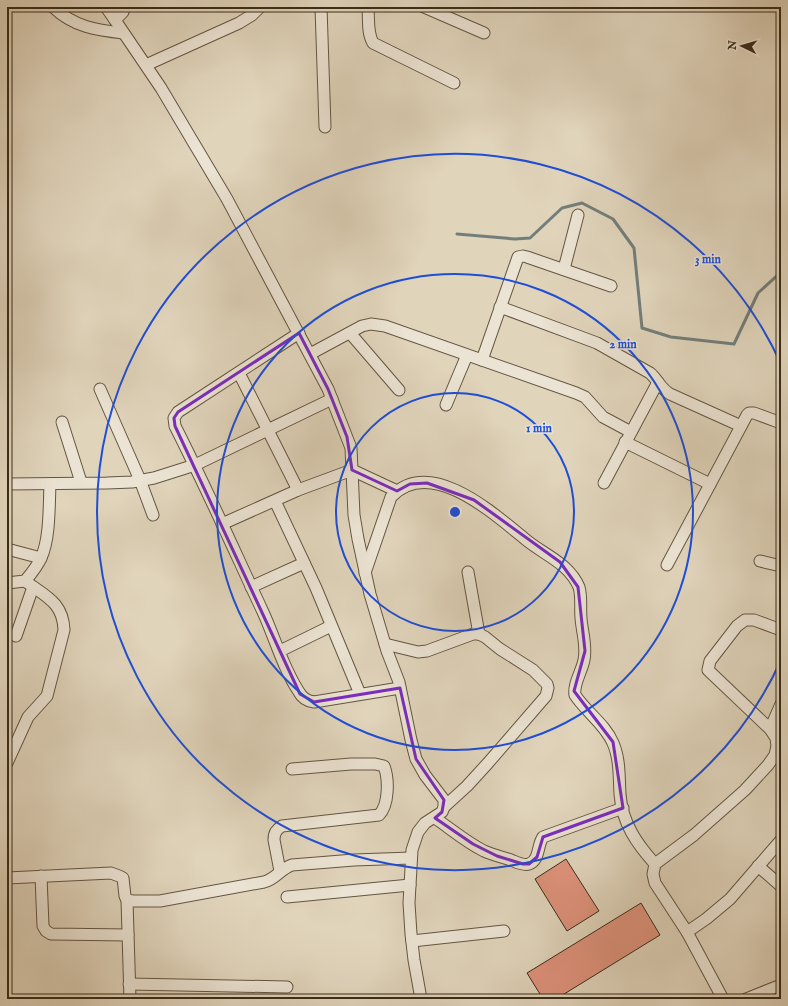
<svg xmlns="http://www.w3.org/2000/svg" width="788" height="1006" font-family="'IM FELL English',serif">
	<rect width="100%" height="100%" fill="#e0d4bb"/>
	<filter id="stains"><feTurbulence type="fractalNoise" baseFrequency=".005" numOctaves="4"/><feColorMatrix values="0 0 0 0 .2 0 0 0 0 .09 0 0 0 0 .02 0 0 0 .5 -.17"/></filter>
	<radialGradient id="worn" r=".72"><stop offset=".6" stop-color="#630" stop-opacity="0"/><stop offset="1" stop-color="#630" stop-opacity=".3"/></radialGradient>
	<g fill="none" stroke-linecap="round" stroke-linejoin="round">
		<polyline stroke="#727e7a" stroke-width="3" points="457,234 515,239 530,238 562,208 582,203 613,219 634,248 642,328 671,337 734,344 758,293 781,272"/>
	</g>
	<g fill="#de927b" stroke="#392c19">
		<polygon points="566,859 599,911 567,931 535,879"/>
		<polygon points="641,903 660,935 556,999 543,999 527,973"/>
	</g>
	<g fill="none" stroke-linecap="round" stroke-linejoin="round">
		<defs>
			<g id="minor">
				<path d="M53 7C74 27 96 30 123 33"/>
				<polyline points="106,7 115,20"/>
				<polyline points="124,7 123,12 115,20 161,88 227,199 328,389 351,448 354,515 358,539 370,594 387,651 399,682 411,740 416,759 425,775 444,800 444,807 442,812 425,823 418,832 412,850 409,903 411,934 414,960 421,999"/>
				<polyline points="321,7 325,127"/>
				<path d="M368 7C369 19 367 33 373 43L454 83"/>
				<polyline points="424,7 484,33"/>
				<polyline points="146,65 239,23 252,15 260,7"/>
				<polyline points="564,269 578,215"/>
				<path d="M500 307 597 343 650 373C658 380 660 388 670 394L741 426"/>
				<path d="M299 333 178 412 174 418 175 426C206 487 234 550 263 612 275 638 283 668 299 692 302 698 307 701 314 702L400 688"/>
				<polyline points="350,333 399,390"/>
				<polyline points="310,354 362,326 371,324 385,326 576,393 585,397 603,417 631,432"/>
				<polyline points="482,360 518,257 523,256 527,257 611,286"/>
				<polyline points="239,373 298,490"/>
				<polyline points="100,389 140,480 153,515"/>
				<polyline points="446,405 467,355"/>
				<polyline points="62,422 81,482"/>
				<polyline points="625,442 710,484"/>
				<polyline points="604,483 658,382"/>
				<polyline points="7,484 107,483 132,482 154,478 195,465 332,399"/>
				<polyline points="275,501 316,588 360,694"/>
				<polyline points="222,524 298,490 352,470 397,491"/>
				<polyline points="7,549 41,558"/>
				<polyline points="760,561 781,566"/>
				<polyline points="667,565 747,415 749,413 754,413 781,423"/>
				<polyline points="468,572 479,634"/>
				<path d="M365 573 391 497C430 455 494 514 525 539 544 555 569 563 579 587 582 597 580 608 581 618 582 632 587 646 584 660 582 671 573 684 575 695 586 712 605 724 613 743 620 759 619 777 620 794 622 823 637 844 655 864"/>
				<path d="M7 583 25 581C31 574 37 567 41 558 50 539 49 506 50 484"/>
				<polyline points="251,587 304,563"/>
				<polyline points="16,636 33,587"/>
				<polyline points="385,644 418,652 427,651 473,634 479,634 485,637 500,649 533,670 547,684 548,688 546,696 488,763 467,786 444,807"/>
				<polyline points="280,651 331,626"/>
				<polyline points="770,729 781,704"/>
				<path d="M7 763 28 717 47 696 64 630C63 602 45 596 25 581"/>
				<path d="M435 818C451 829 466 842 484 851 493 855 502 857 511 860 516 862 523 866 529 864 540 860 537 845 543 837L623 808"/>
				<polyline points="758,866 781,886"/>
				<path d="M280 871 274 840C274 833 276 830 282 826L379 815C389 805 389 779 384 766L375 764H351L292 769"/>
				<polyline points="41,876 43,926 46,931 51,934 128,935"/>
				<path d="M7 878 111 873 119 876 123 878 125 896 127 900 133 901H160L264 882C276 879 280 869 292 865L354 860 411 858"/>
				<polyline points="287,897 410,885"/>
				<polyline points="127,900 130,999"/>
				<polyline points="687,932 706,919 730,899 781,840"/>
				<polyline points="412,941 504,931"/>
				<polyline points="129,984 287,987"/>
				<polyline points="723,999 687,932 655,883 653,874 655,864 694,835 745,790 768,765 775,755 777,746 776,738 770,729 708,670 710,661 737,626 745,620 754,620 781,630"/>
				<polyline points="746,999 781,985"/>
			</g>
		</defs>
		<use href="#minor" stroke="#635642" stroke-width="13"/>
		<use href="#minor" stroke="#ebe3d3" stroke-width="11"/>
	</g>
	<path fill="none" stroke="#7b2cbf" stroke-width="3" stroke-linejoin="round" d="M299 333 328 389 347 437 352 470 397 491 410 484 427 483 474 500 560 562 578 587 585 651 574 691 613 742 623 808 543 837 537 857 529 864H523L497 856 473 844 435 818 442 812 444 800 416 759 400 688 314 702 300 694 175 426 174 418 178 412Z"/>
	<g fill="none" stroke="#1d4ed8" stroke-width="2">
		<circle cx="455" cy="512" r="119"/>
		<circle cx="455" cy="512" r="238"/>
		<path d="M781 660A358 358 0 1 1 781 364"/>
	</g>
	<circle cx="455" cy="512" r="6" fill="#1d4ed8" stroke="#ebe3d3" stroke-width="2"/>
	<g font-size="12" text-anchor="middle" font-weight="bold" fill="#1d4ed8" stroke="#ebe3d3" stroke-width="3" stroke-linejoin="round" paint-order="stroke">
		<text x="708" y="263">3 min</text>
		<text x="623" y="348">2 min</text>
		<text x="539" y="432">1 min</text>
	</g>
	<rect width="788" height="1006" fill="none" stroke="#e0d4bb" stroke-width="24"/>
	<rect x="8" y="8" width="772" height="990" fill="none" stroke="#392c19" stroke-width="2"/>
	<rect x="12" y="12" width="764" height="982" fill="none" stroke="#392c19"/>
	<g transform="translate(742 46) rotate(275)" stroke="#ebe3d3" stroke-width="3" paint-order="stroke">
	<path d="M0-3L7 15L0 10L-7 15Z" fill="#392c19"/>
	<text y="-6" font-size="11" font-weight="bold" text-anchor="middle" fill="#392c19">N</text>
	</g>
	<rect width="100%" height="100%" filter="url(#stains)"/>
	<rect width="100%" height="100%" fill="url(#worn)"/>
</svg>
